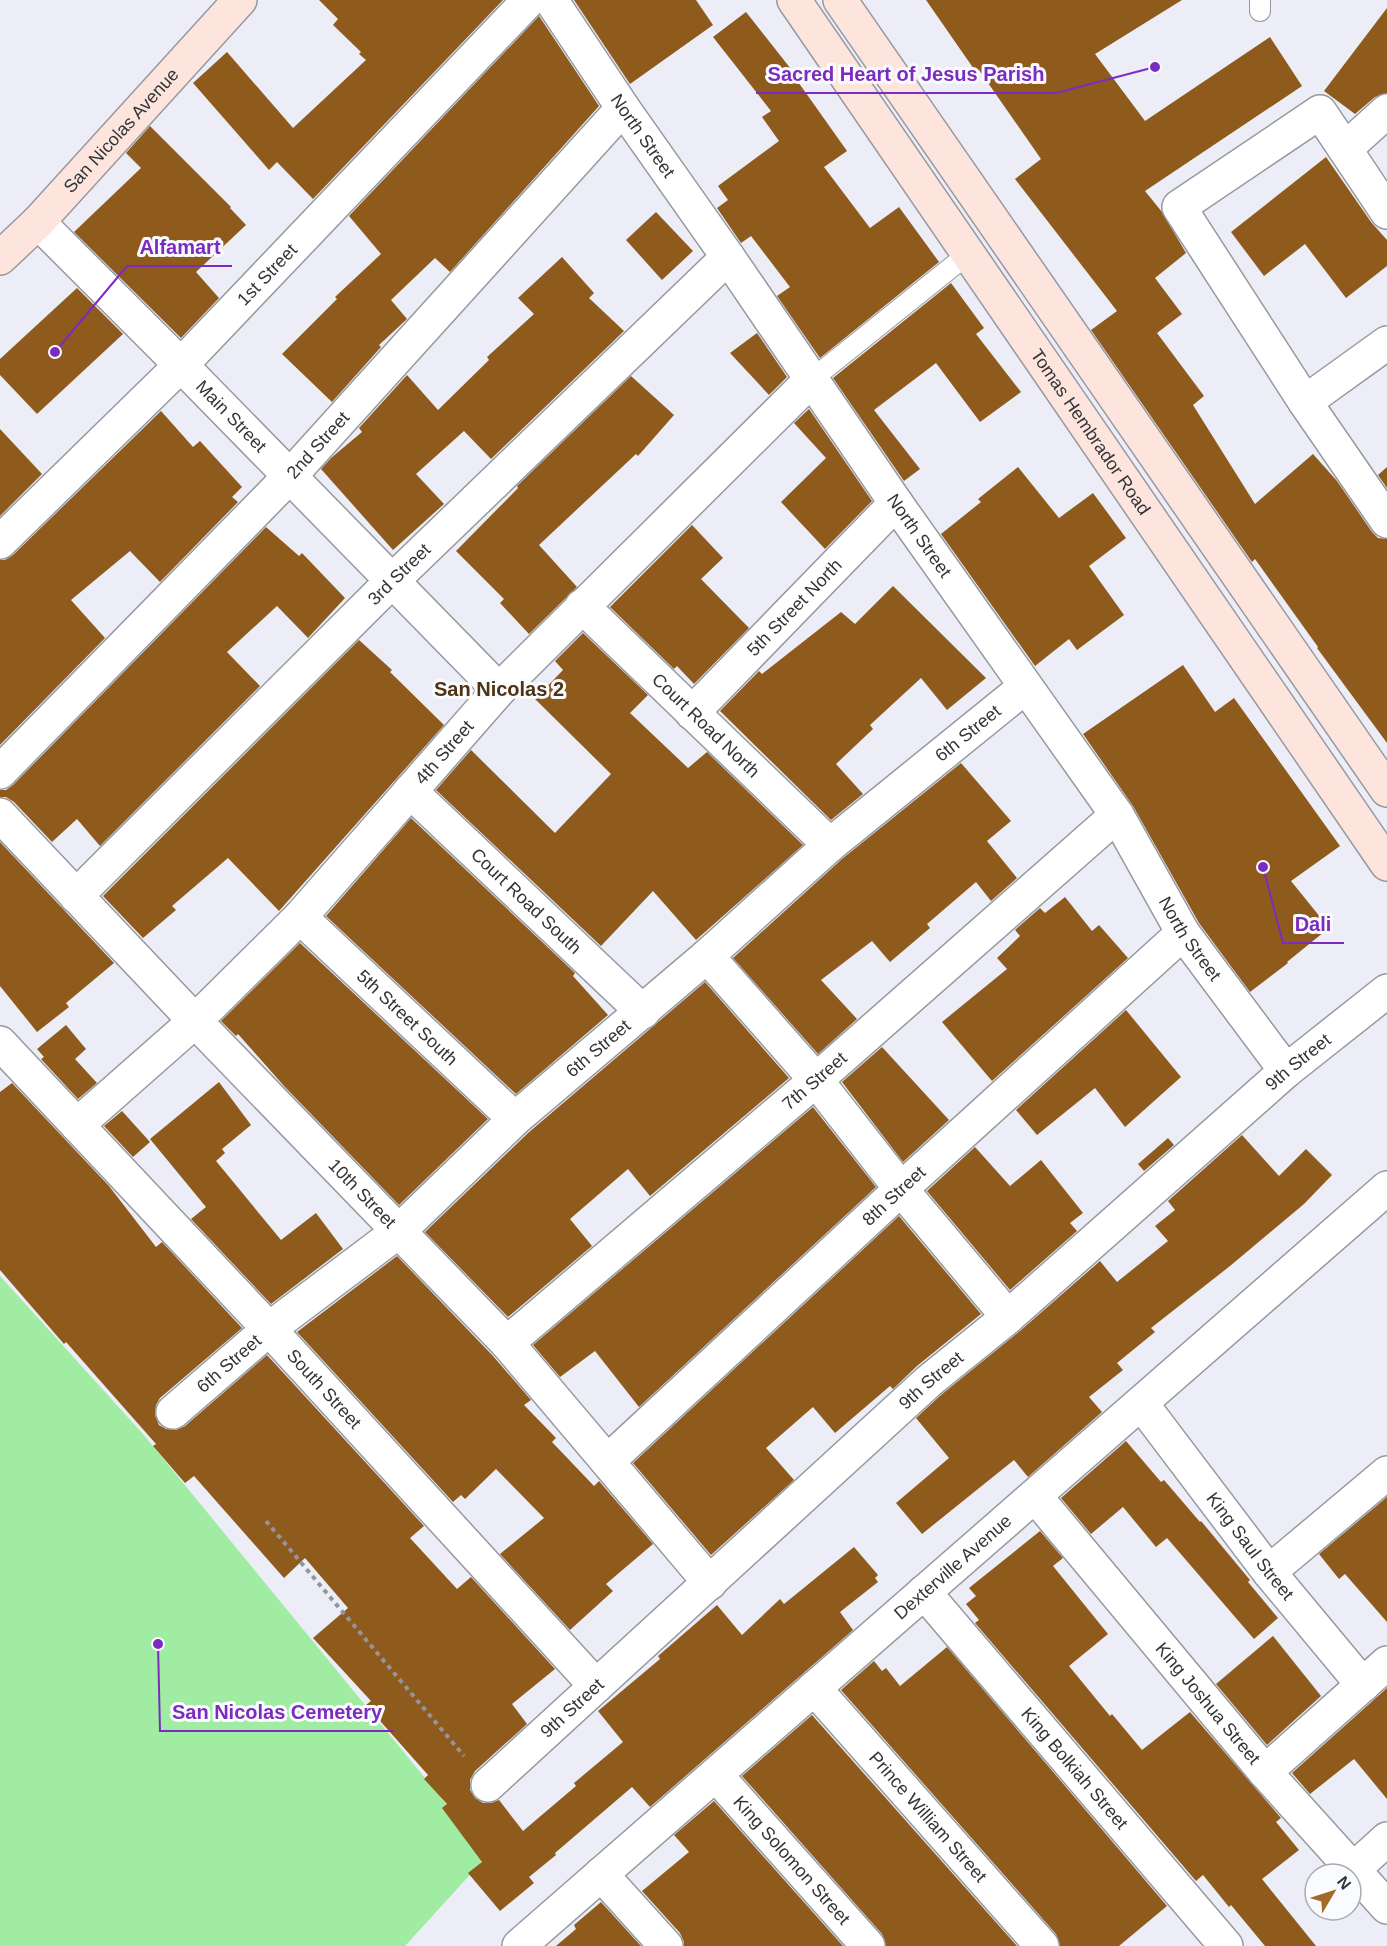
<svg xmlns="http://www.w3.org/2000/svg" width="1387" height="1946" font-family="Arial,sans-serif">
	<rect width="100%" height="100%" fill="#ecedf6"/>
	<polygon fill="#a0eca3" points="0,1276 143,1434 488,1855 405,1946 0,1946"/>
	<g fill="#8e5b1c">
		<polygon points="319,0 503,0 313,199 277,162 269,170 193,83 227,52 293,128 366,60 359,54 361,52 333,25 338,19"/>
		<polygon points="574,0 696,0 713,25 630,84"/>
		<polygon points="926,0 1182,0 1095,54 1145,121 1270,37 1302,86 1145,191 1162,212 1186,253 1155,278 1182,314 1157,333 1204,396 1193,405 1255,504 1313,454 1337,481 1372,532 1378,538 1387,539 1387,743 1317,648 1318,647 1255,559 1252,562 1091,330 1117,311 1015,179 1041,159 979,70 976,72"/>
		<polygon points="1387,8 1387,93 1375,97 1355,114 1324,91"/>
		<polygon points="746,12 798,78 796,79 847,151 824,167 870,228 899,207 939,262 820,358 777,296 790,287 751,236 741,243 717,208 728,200 718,186 779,141 762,117 771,111 713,37"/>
		<polygon points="539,16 599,106 450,272 435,258 391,300 407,319 379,345 381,347 332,402 282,354 337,299 335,297 381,254 349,216"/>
		<polygon points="150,126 231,207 230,208 246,225 196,272 219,298 181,338 74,232 141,168 126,153"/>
		<polygon points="1326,157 1371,222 1387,240 1387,266 1346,298 1305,244 1264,276 1231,232"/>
		<polygon points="656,212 693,251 662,280 626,240"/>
		<polygon points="562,257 594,293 589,298 624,331 491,459 464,431 416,474 444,504 393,550 321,469 331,458 362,432 359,428 407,375 438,410 489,360 487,357 534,314 518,298"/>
		<polygon points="951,283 984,328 976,334 1021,392 980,422 936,363 874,410 920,469 904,481 833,378"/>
		<polygon points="77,288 123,334 37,414 0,375 0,359"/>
		<polygon points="757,333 787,377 769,395 730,353"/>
		<polygon points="631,376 674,415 638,456 636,454 539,545 577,587 529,634 500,603 504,599 456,551 518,488 517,486"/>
		<polygon points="809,409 872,501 825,549 781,502 826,458 794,423"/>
		<polygon points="161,411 193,447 200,441 242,487 232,497 238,502 160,582 130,551 71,600 105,638 0,745 0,560 5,560 13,555"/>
		<polygon points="0,429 42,474 0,516"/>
		<polygon points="1018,467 1059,518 1093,493 1126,538 1089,566 1124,615 1077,650 1069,639 1035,666 941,534 981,502 978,499"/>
		<polygon points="1387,467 1387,488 1378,475"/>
		<polygon points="692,525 723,558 701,579 749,628 694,684 677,666 674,669 610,607"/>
		<polygon points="266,527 299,556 302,553 345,598 308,638 277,606 227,652 260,686 100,846 77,819 52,842 14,802 6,797 0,797 0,790 6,790 13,785"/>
		<polygon points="893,586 986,678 947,710 921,678 870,725 873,729 836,764 863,794 831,820 720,711 759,671 762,674 841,612 855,624"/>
		<polygon points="583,633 648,695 630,713 688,768 707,752 803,845 696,940 653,891 601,946 436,790 471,750 555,833 611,774 535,699 563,670 555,661"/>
		<polygon points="359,640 392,670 390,672 444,725 279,911 228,858 172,906 176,910 143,938 103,896"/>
		<polygon points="1183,665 1215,712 1234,698 1340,846 1291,881 1329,928 1287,962 1288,963 1250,992 1199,923 1133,806 1083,734"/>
		<polygon points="961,763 1011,821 987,841 1017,878 991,901 976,882 927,924 930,928 890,962 872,941 821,980 857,1019 818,1054 733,958 842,859"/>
		<polygon points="411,818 575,973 573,976 608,1015 516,1094 326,916"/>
		<polygon points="0,842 114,963 66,1003 69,1007 37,1032 0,986"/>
		<polygon points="1065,897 1092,931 1099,925 1128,958 992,1081 942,1022 1007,969 997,958 1020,936 1015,930 1040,908 1045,913"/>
		<polygon points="300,943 488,1119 399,1205 284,1086 238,1034 236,1036 221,1021"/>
		<polygon points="705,982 789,1078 650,1196 628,1169 570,1219 592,1246 508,1317 425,1232 528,1133"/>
		<polygon points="1126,1010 1181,1077 1125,1127 1095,1088 1037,1135 1016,1110"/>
		<polygon points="66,1025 86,1049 75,1059 97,1083 78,1099 41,1059 44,1057 37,1049"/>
		<polygon points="882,1047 949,1120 903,1162 842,1082"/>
		<polygon points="219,1082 251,1125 222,1149 225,1153 216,1161 281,1240 316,1213 343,1249 271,1304 191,1219 206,1207 150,1139"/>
		<polygon points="12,1083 109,1186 156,1247 162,1242 242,1328 160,1398 156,1405 155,1415 159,1425 166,1429 176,1430 185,1426 267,1355 424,1526 410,1538 457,1589 471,1577 555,1669 512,1704 527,1724 475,1771 470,1780 470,1790 475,1798 483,1803 491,1803 499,1800 523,1831 576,1786 574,1783 623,1742 598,1711 660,1659 658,1656 717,1605 742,1635 780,1599 784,1604 854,1547 878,1575 875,1578 878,1582 840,1612 853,1630 650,1807 632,1787 555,1853 556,1855 529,1877 534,1883 500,1911 468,1873 482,1862 442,1808 447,1804 424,1779 428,1775 366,1705 371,1701 313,1638 348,1608 305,1558 284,1578 194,1476 185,1483 153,1446 156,1444 66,1342 64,1344 0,1270 0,1092"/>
		<polygon points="813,1107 876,1187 639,1407 595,1351 560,1377 533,1345"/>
		<polygon points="122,1111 150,1142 133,1157 104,1126"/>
		<polygon points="1242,1135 1279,1176 1306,1149 1332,1175 1304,1204 1230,1266 1151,1328 1155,1332 1117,1363 1123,1370 1089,1397 1102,1412 1028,1477 1014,1460 922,1534 896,1503 949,1458 916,1418 941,1395 1020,1331 1100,1261 1117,1282 1168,1241 1155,1226 1175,1210 1168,1201"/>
		<polygon points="1168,1138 1174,1145 1144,1171 1138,1164"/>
		<polygon points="975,1147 1010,1186 1041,1160 1083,1213 1070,1223 1077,1231 1010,1290 927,1191"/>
		<polygon points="899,1216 981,1314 917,1366 893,1389 890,1386 835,1433 813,1407 766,1448 794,1480 711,1555 633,1463"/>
		<polygon points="397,1256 493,1356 531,1400 524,1405 556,1438 552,1442 594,1486 599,1481 653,1544 606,1584 613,1591 570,1630 500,1554 544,1518 496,1469 465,1499 461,1495 453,1502 297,1332"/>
		<polygon points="1126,1441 1161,1482 1164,1480 1200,1522 1201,1521 1250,1580 1248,1582 1278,1618 1254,1639 1167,1538 1156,1547 1123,1507 1091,1534 1061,1498"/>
		<polygon points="1387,1497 1387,1622 1345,1574 1339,1579 1319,1554"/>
		<polygon points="1040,1531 1063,1558 1053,1566 1108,1634 1069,1666 1110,1716 1112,1714 1142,1750 1190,1712 1281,1818 1276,1822 1299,1850 1262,1879 1316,1946 1265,1946 1231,1905 1229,1907 1203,1875 1196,1881 975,1623 979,1620 966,1604 976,1596 969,1588"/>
		<polygon points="1273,1636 1321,1696 1267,1745 1216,1684"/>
		<polygon points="947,1647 1167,1906 1119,1946 1060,1946 1056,1934 841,1690 874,1661 882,1671 886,1668 900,1686"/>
		<polygon points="1387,1688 1387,1799 1354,1759 1310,1794 1292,1773"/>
		<polygon points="812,1715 1017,1946 886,1946 882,1934 742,1776"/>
		<polygon points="714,1801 843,1946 684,1946 684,1942 680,1933 642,1891 689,1852 674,1835"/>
		<polygon points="601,1902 641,1946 556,1946 576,1929 574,1925"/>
	</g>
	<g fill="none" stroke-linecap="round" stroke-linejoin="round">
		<defs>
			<g id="lane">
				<polyline points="1260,11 1260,0"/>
				<polyline points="811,380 968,254"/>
			</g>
			<g id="street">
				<path id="s1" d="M551 0 623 108 728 257 896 503 1117 815 1183 933 1286 1071"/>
				<polyline points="1345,149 1387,111"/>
				<polyline points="1387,212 1320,112 1179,207 1305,402 1387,521"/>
				<path id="s2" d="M38 222 181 365 499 690"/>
				<polyline points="1305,402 1387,343"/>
				<path id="s3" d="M0 542 181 365 529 0"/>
				<path id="s4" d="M582 606 830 845"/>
				<path id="s5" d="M692 713 896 503"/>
				<path id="s6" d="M0 772 290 476 623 108"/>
				<path id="s7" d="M410 791 643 1012"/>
				<path id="s8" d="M0 815 195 1021 507 1343 710 1583"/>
				<path id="s9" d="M76 896 392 581 728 257"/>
				<path id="s10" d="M300 917 515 1119"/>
				<polyline points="707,956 816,1080 901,1189 1008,1317"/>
				<path id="s11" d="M0 1043 269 1329 596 1686"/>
				<path id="s12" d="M77 1125 195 1021 300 917 499 690 811 380"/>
				<path id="s13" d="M507 1343 816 1080 1117 815"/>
				<path id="s14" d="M1141 1403 1269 1572 1363 1685"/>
				<path id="s15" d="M173 1412 269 1329 399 1231 515 1119 707 956 830 845 1025 687"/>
				<path id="s16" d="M608 1461 901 1189 1183 933"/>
				<path id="s17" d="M1035 1496 1265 1772 1387 1907"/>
				<polyline points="1269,1572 1387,1473"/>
				<path id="s18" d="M924 1592 1226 1946"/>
				<path id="s19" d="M814 1688 1042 1946"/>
				<polyline points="1265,1772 1387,1663"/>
				<path id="s20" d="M716 1775 868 1946"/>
				<path id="s21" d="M488 1785 929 1381 1008 1317 1286 1071 1387 991"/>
				<polyline points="1354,1869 1387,1839"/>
				<polyline points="601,1874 666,1946"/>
				<path id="s22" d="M519 1946 1387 1188"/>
			</g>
			<g id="secondary">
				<path id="s23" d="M794 0 1387 864"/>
				<polyline points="840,0 1387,790"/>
				<path id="s24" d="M0 258 38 222 240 0"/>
			</g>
		</defs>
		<use href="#lane" stroke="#9799a0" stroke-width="22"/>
		<use href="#street" stroke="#9799a0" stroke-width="36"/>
		<use href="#secondary" stroke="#9799a0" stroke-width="36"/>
		<polyline stroke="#94959b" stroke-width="4" stroke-dasharray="4.5 4.5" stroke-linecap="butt" points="266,1521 464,1756"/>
		<use href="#lane" stroke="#fff" stroke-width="20"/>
		<use href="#street" stroke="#fff" stroke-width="33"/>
		<use href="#secondary" stroke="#fde5de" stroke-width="33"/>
	</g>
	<g text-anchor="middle" stroke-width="6" stroke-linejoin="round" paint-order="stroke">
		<g font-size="18" fill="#333437" stroke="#fafbfe">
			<text dy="6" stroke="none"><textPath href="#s24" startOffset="176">San Nicolas Avenue</textPath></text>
			<text dy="6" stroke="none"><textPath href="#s1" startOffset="164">North Street</textPath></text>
			<text dy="6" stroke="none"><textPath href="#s3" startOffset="378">1st Street</textPath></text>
			<text dy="6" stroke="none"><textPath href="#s2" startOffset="274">Main Street</textPath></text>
			<text dy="6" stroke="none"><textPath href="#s23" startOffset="524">Tomas Hembrador Road</textPath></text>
			<text dy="6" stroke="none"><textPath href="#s6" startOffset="456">2nd Street</textPath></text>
			<text dy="6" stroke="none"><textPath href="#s1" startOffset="650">North Street</textPath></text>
			<text dy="6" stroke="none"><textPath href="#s9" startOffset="456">3rd Street</textPath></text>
			<text dy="6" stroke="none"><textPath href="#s5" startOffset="147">5th Street North</textPath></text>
			<text dy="6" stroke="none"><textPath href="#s4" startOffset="172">Court Road North</textPath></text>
			<text dy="6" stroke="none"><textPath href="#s15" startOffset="1046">6th Street</textPath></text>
			<text dy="6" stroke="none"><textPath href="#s12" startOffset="524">4th Street</textPath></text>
			<text dy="6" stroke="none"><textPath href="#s7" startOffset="160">Court Road South</textPath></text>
			<text dy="6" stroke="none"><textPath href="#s1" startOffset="1136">North Street</textPath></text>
			<text dy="6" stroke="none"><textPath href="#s10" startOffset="147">5th Street South</textPath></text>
			<text dy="6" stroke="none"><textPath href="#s15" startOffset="560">6th Street</textPath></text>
			<text dy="6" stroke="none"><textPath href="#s21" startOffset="1086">9th Street</textPath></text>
			<text dy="6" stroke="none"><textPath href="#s13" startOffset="404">7th Street</textPath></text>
			<text dy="6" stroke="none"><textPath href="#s8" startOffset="524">10th Street</textPath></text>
			<text dy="6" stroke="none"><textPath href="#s16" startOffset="390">8th Street</textPath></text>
			<text dy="6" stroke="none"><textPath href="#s15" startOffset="74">6th Street</textPath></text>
			<text dy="6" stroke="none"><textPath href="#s21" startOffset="600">9th Street</textPath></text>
			<text dy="6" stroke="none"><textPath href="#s11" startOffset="474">South Street</textPath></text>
			<text dy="6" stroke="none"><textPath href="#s14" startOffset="180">King Saul Street</textPath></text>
			<text dy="6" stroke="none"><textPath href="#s22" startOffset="576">Dexterville Avenue</textPath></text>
			<text dy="6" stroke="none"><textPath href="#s17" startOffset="270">King Joshua Street</textPath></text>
			<text dy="6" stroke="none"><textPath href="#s21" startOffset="114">9th Street</textPath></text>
			<text dy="6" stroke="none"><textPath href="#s18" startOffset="232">King Bolkiah Street</textPath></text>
			<text dy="6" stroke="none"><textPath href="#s19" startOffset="172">Prince William Street</textPath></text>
			<text dy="6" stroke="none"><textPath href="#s20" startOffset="114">King Solomon Street</textPath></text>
		</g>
		<g font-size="20" font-weight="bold" fill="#4d3213" stroke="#fafbfe">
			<text x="499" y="696">San Nicolas 2</text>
		</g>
	</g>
	<path fill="none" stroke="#7b2cbf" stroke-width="2" d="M1155 67L1056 93H756M55 352L127 266H232M1263 867L1283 943H1344M158 1644L160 1731H394"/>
	<g fill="#7b2cbf" stroke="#fafbfe" stroke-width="2">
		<circle cx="1155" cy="67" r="6"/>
		<circle cx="55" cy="352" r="6"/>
		<circle cx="1263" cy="867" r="6"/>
		<circle cx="158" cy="1644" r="6"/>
	</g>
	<g font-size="20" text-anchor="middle" font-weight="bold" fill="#7b2cbf" stroke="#fafbfe" stroke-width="6" stroke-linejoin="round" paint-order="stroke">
		<text x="906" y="81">Sacred Heart of Jesus Parish</text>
		<text x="180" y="254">Alfamart</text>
		<text x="1313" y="931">Dali</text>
		<text x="277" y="1719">San Nicolas Cemetery</text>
	</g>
	<g transform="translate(1333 1892) rotate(51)"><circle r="28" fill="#fafbfe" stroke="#aaabae" stroke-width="1.5"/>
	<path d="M0-4.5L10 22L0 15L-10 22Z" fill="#a26927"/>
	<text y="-9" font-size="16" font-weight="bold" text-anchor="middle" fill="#333437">N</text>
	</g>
</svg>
